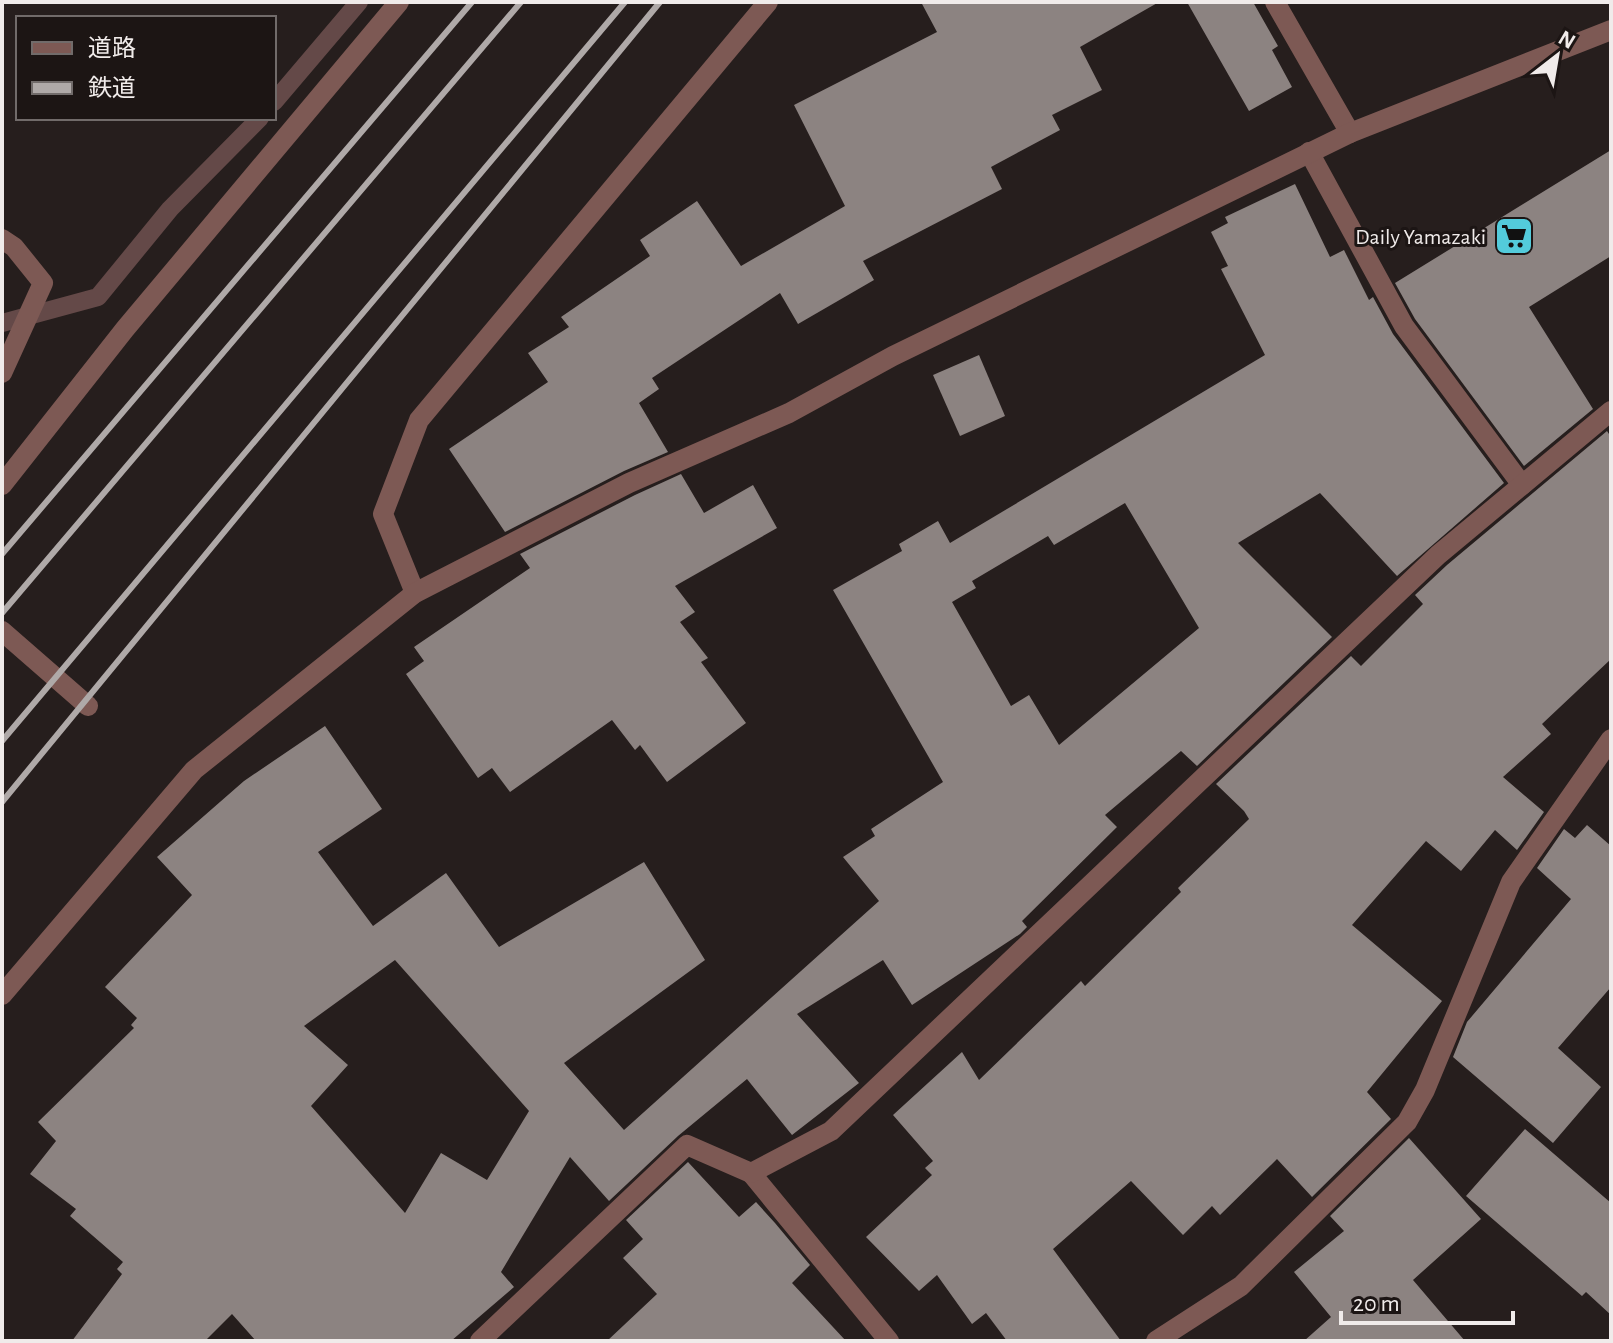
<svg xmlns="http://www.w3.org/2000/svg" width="1613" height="1343" font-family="'Alegreya Sans','Noto Sans JP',sans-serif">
	<rect width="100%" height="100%" fill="#261e1d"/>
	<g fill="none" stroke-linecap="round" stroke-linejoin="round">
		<g stroke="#644948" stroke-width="18">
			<polyline points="274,102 359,2"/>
			<polyline points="2,323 98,297 170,209 260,118"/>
		</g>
	</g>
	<g fill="#8c8381" fill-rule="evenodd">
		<polygon points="921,2 1159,2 1080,47 1102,90 1052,115 1060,130 991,167 1002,189 863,261 874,280 798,324 780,293 652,378 659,389 639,403 668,452 624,471 505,532 449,449 548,382 528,353 569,327 561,317 650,256 640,240 697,201 741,266 845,206 794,105 937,32"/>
		<polygon points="1187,2 1253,2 1278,46 1272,50 1292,87 1249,111"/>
		<polygon points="1611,150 1611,256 1529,307 1593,409 1524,466 1415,319 1395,283"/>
		<path d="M1295 184 1330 257 1344 250 1369 300 1373 297 1393 334 1504 483 1397 576 1320 493 1238 543 1332 637 1197 766 1181 751 1105 815 1117 827 1022 921 1027 927 1020 934 912 1005 883 960 797 1014 859 1083 792 1135 747 1079 678 1136 609 1201 570 1157 501 1272 514 1287 451 1341H256L232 1314 205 1341H72L122 1274 117 1269 123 1262 70 1216 76 1209 30 1174 56 1141 38 1122 134 1028 131 1025 137 1018 105 987 192 895 157 857 244 781 325 726 382 809 318 852 373 926 446 873 499 947 644 862 705 960 564 1063 624 1130 879 901 843 857 875 836 871 829 943 782 833 590 902 551 899 544 938 521 950 543 1265 355 1221 269 1228 266 1211 232 1228 223 1225 217ZM1125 503 1199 628 1059 745 1029 695 1011 706 952 602 976 588 972 581 1048 536 1054 545ZM395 960 529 1111 487 1180 441 1153 405 1213 311 1106 348 1065 304 1026Z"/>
		<polygon points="979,355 1005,416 960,436 933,375"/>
		<polygon points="1607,431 1611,437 1611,659 1542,724 1551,734 1503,777 1544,812 1517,850 1495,830 1461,871 1426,841 1352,925 1442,1001 1367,1092 1391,1119 1312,1197 1277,1159 1220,1215 1212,1206 1183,1235 1131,1181 1053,1249 1121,1341 1007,1341 986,1313 972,1324 937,1275 919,1291 866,1237 932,1175 925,1168 933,1161 893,1115 962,1052 979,1080 1081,981 1085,986 1181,892 1178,888 1249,819 1244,811 1216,784 1351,656 1361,666 1423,604 1415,595 1447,565"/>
		<polygon points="681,474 704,513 753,485 777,528 675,586 695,612 680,622 708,658 701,662 746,723 667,782 640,745 635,750 612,720 510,792 492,768 478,778 406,674 424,661 414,647 530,568 520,554 635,495"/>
		<polygon points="1587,825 1611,846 1611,987 1558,1048 1601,1087 1553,1143 1453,1057 1467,1022 1571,899 1537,868 1564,829 1575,838"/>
		<polygon points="1525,1129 1611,1203 1611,1315 1586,1292 1582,1296 1466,1196"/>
		<polygon points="1409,1138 1481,1219 1413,1280 1465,1341 1304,1341 1331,1317 1294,1272 1344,1231 1330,1216"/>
		<polygon points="688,1162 739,1217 756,1202 775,1223 810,1265 792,1283 846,1341 607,1341 657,1294 623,1258 643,1239 626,1220"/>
	</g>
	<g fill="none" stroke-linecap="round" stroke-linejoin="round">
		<g stroke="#7d5954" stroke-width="20">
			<polyline points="1275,2 1350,133"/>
			<polyline points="1309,152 1404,326 1522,485"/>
			<polyline points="2,239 14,247 43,283 2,373"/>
			<polyline points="2,485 125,329 399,2"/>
			<polyline points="415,593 383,514 419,420 768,2"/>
			<polyline points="2,631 88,706"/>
			<polyline points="2,995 194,770 415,593 629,483 789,413 893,356 1350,133 1611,30"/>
			<polyline points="751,1173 889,1341"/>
			<polyline points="480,1341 687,1145 751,1173 831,1131 1438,555 1611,411"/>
			<polyline points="1156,1341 1241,1286 1407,1122 1425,1090 1511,882 1611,739"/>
		</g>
		<g stroke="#afa9a8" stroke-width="6">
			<polyline points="2,554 472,2"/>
			<polyline points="2,613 521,2"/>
			<polyline points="2,741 625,2"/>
			<polyline points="2,802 660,2"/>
		</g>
	</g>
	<defs>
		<symbol id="supermarket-square" viewBox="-11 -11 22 22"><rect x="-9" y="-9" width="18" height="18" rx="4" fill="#53cbdb" stroke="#1c1514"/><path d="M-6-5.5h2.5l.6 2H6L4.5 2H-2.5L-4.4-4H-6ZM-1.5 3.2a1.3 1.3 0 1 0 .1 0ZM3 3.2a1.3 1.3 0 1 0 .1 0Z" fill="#111"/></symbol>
	</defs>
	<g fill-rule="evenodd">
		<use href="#supermarket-square" x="1492" y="214" width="44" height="44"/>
	</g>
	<g text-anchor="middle" stroke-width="6" stroke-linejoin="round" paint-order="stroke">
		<g font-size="22" fill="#f0ebea" stroke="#1c1514" text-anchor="end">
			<text x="1486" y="244">Daily Yamazaki</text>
		</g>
	</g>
	<rect width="1613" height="1343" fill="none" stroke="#f0ebea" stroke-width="8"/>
	<rect x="16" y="16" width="260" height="104" fill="#1c1514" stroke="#716b6a" stroke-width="2"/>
	<rect x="32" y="42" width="40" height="12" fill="#7d5954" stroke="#716b6a" stroke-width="2"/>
	<text x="88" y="56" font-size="24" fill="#f0ebea">道路</text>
	<rect x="32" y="82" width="40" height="12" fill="#afa9a8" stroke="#716b6a" stroke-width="2"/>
	<text x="88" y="96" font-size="24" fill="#f0ebea">鉄道</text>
	<g transform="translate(1557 56) rotate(31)" stroke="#1c1514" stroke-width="6" paint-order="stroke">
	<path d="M0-6L14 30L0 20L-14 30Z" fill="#f0ebea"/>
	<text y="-12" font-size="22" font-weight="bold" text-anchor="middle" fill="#f0ebea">N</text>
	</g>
	<path d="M1341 1311v12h172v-12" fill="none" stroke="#f0ebea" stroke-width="4"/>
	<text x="1353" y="1311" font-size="24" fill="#f0ebea" stroke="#1c1514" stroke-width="6" paint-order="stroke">20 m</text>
</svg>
